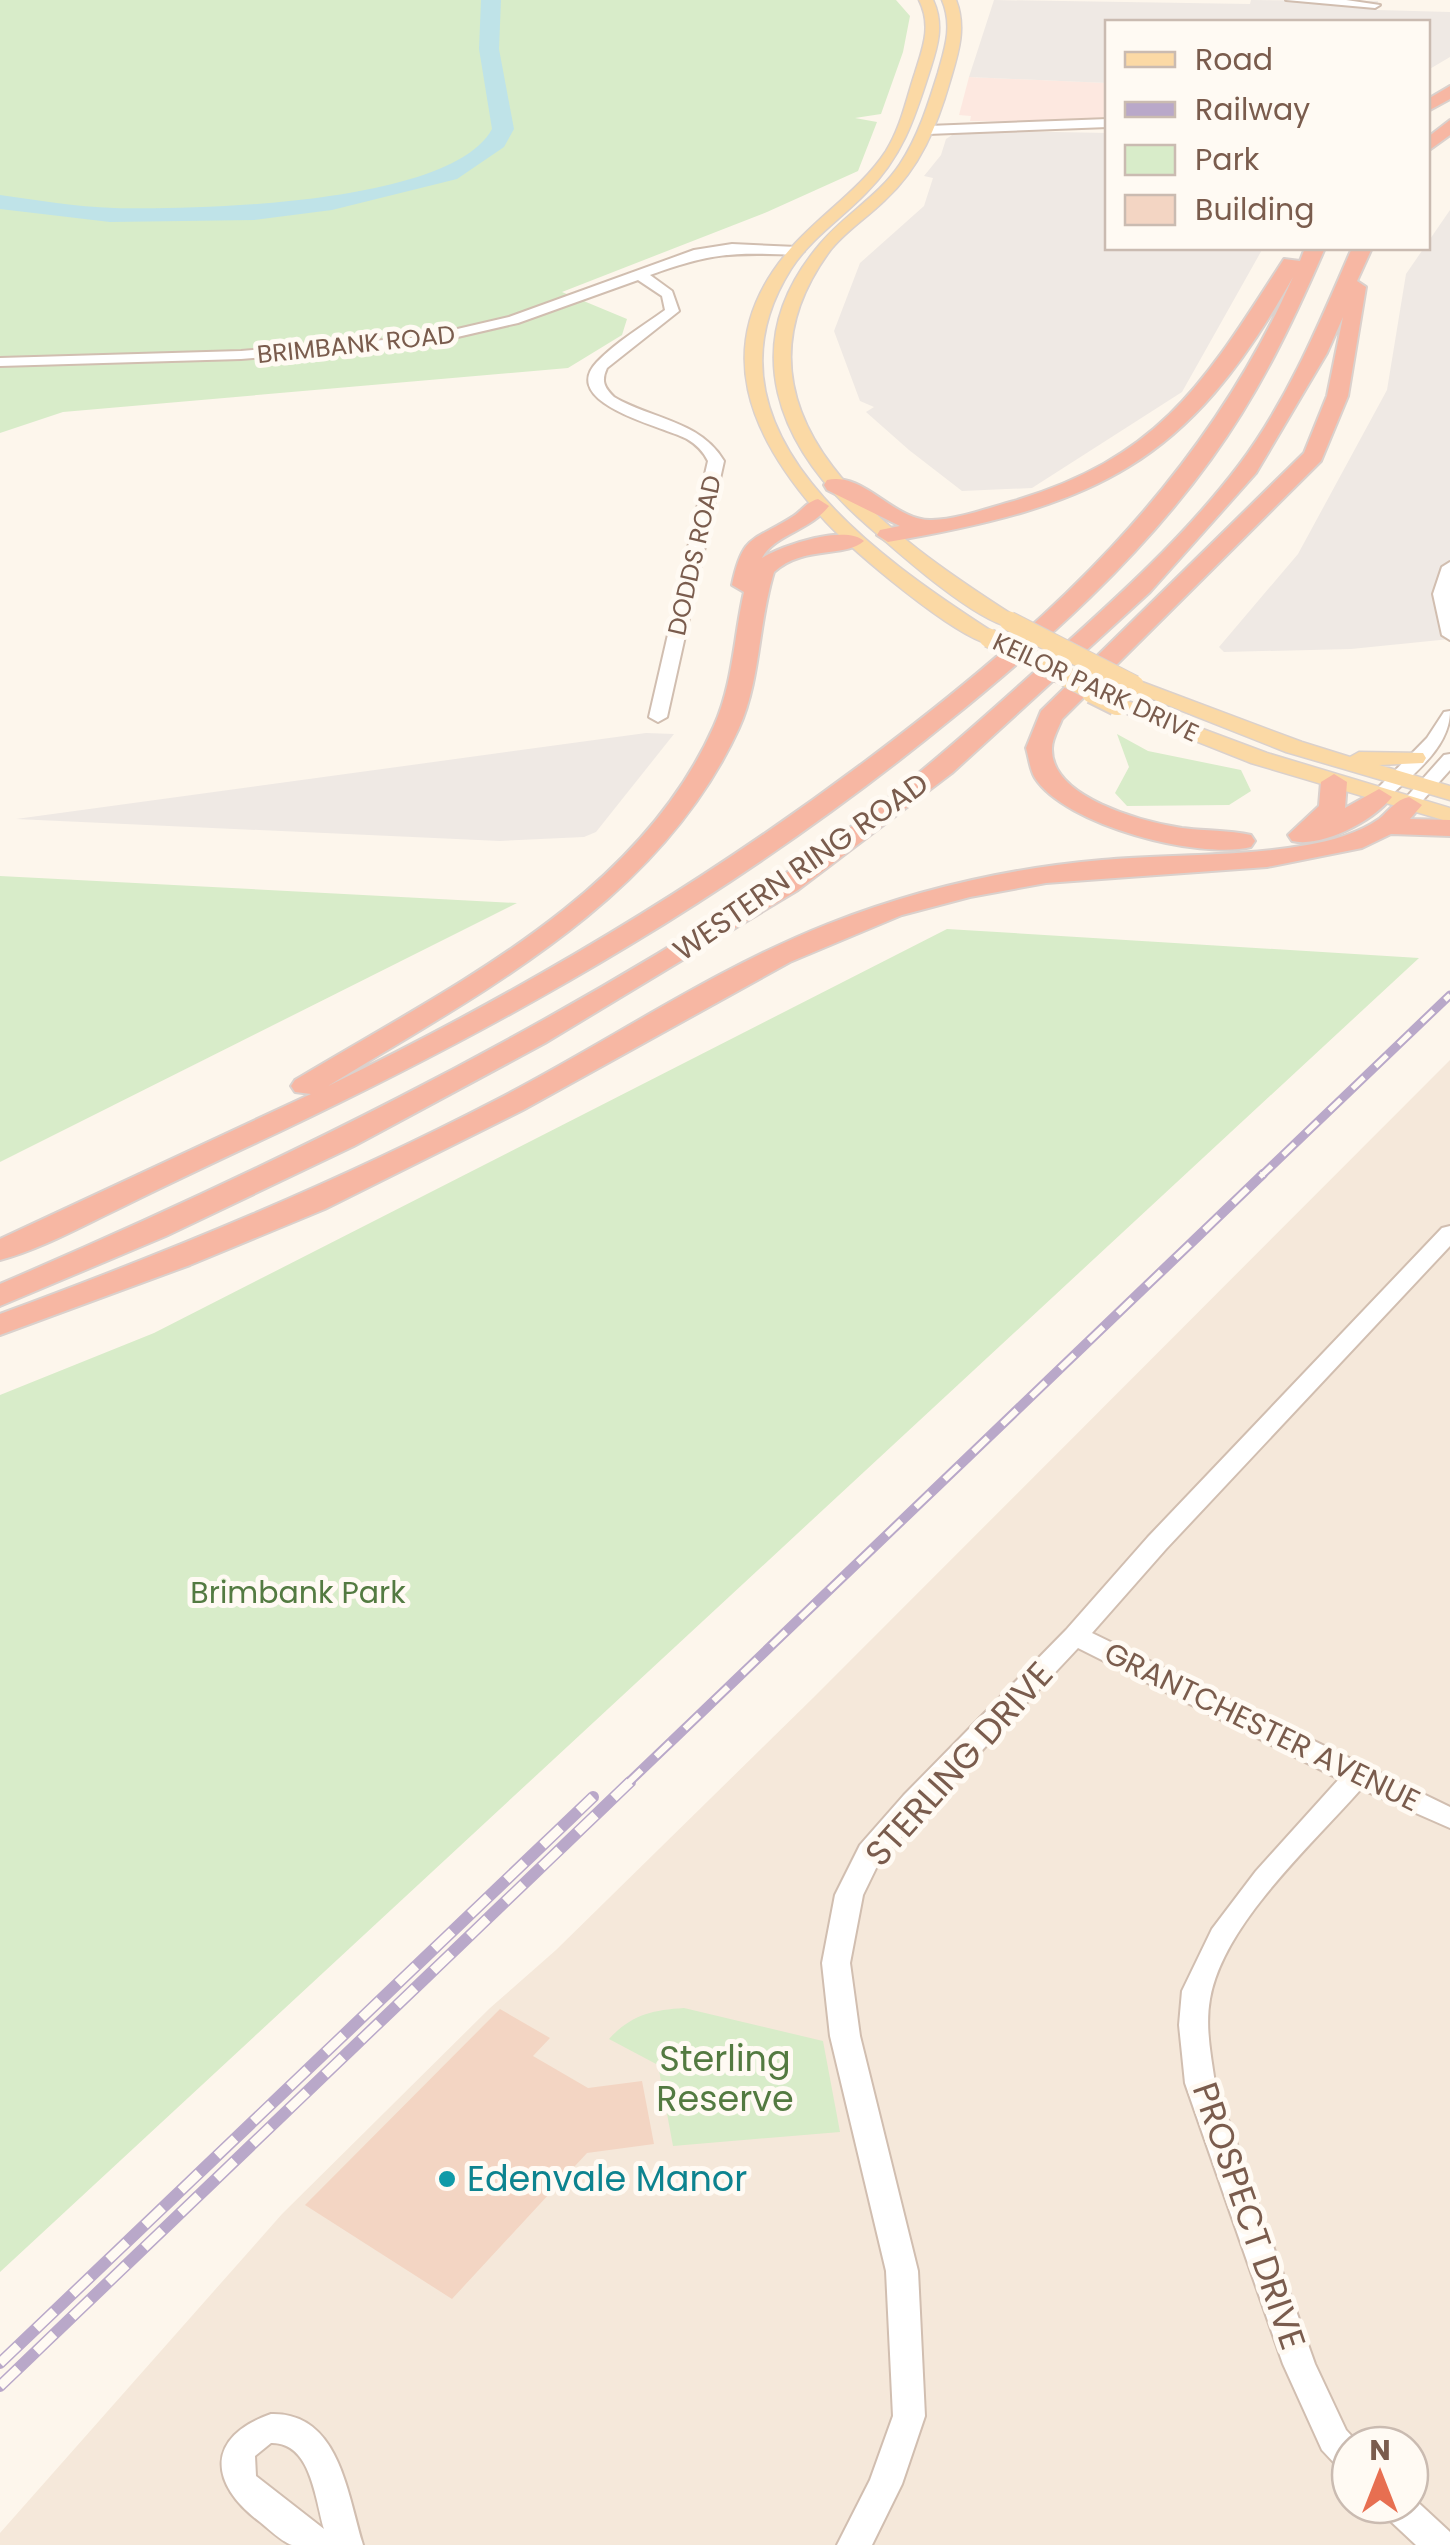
<svg xmlns="http://www.w3.org/2000/svg" width="1450" height="2545" font-family="Poppins,sans-serif">
	<rect width="100%" height="100%" fill="#fdf6ec"/>
	<path fill="#f5e8da" fill-rule="evenodd" d="M1450 1060V2545H0V2533L282 2214 490 2008 556 1950 814 1697ZM1350 2445H1410V2505H1350Z"/>
	<polygon fill="#fde8e0" points="969,77 1107,83 1107,117 1041,122 970,121 971,116 959,115"/>
	<g fill="#efe9e4">
		<polygon points="994,0 1250,4 1251,0 1378,1 1377,10 1450,12 1450,57 1428,70 1428,22 1108,22 1107,83 969,77"/>
		<polygon points="960,130 1107,133 1108,248 1263,248 1182,392 1032,488 962,491 909,450 866,412 874,407 860,401 834,331 860,263 924,206 933,178 924,176 941,155 946,139"/>
		<polygon points="1450,210 1450,639 1351,649 1224,652 1219,647 1298,554 1387,390 1406,274"/>
		<polygon points="646,733 674,734 596,832 584,837 500,841 16,819"/>
	</g>
	<g fill="#d8ecc9">
		<polygon points="0,0 896,0 910,16 903,52 881,114 855,118 877,122 858,171 767,212 562,292 627,319 622,335 568,368 63,412 0,433"/>
		<polygon points="1117,734 1148,751 1241,770 1251,791 1229,805 1127,806 1115,793 1129,767"/>
		<polygon points="0,876 517,903 0,1162"/>
		<polygon points="947,929 1419,958 0,2272 0,1395 154,1333"/>
		<path d="M684 2008 823 2041 840 2132 673 2146 658 2065 609 2039C631 2015 652 2010 684 2008Z"/>
	</g>
	<g fill="none" stroke-linecap="round" stroke-linejoin="round">
		<path fill="#bfe3e8" fill-rule="evenodd" d="M481 0H501L499 49 514 129 504 147 457 179 332 210 254 220 110 222 0 209V195C37 200 76 207 114 208 194 210 451 205 492 129L479 49Z"/>
	</g>
	<polygon fill="#f3d5c3" points="500,2009 550,2038 533,2056 588,2088 642,2081 654,2144 587,2153 452,2299 305,2205"/>
	<g fill="none" stroke-linecap="round" stroke-linejoin="round">
		<defs>
			<g id="minor">
				<polygon points="1286,0 1346,0 1380,5 1375,8"/>
				<polygon points="1108,119 1108,127 928,134 922,130 928,126"/>
				<path d="M732 244 797 247 804 251 797 255C732 252 711 253 650 275L672 291 679 311 607 368C601 381 604 387 614 397 651 419 701 421 724 461L667 717 658 722 649 717 708 461C703 451 697 445 687 439 666 427 557 404 597 362 616 342 643 326 665 310L662 296 638 280 518 323 423 345 241 359 0 366V358L241 351 423 337 509 317 694 250Z"/>
				<polygon points="1450,562 1450,640 1442,635 1433,594 1442,567"/>
				<path d="M1450 711C1450 749 1411 775 1385 801H1373V793L1427 738 1444 712Z"/>
				<polygon points="1450,754 1450,770 1415,809 1403,809 1403,801 1444,755"/>
				<path d="M1450 1226V1246L1166 1549 1092 1633 1450 1807V1828L1361 1789C1312 1845 1223 1924 1210 1999 1205 2027 1211 2055 1215 2083L1315 2364 1346 2430 1360 2445H1350V2472L1338 2467 1322 2450 1283 2364 1185 2083 1179 2025 1182 1991 1212 1929 1256 1871 1339 1779 1078 1648 881 1858 863 1895 850 1963 860 2036 918 2271 925 2416 902 2484 872 2545H837L870 2480 893 2416 886 2271 830 2036 822 1963 835 1895 860 1845 904 1795 1066 1630 1148 1537 1442 1228Z"/>
				<path d="M271 2414C339 2412 347 2493 363 2545 342 2545 312 2545 292 2545 282 2542 269 2529 260 2522 209 2484 205 2437 271 2414ZM271 2443C311 2442 315 2498 324 2529L256 2476 255 2456Z"/>
				<polygon points="1410,2495 1450,2532 1450,2545 1416,2545 1385,2516 1380,2505 1410,2505"/>
			</g>
			<g id="major">
				<path d="M919 0H933C945 26 937 48 929 73 914 120 902 157 866 193 842 218 810 239 791 269 690 429 878 558 996 634L999 638 989 644C952 635 854 552 826 522 750 439 706 345 791 248 821 214 861 189 886 151 901 127 906 100 915 73 923 47 932 26 919 0Z"/>
				<path d="M942 0H956C967 28 958 54 950 81 937 126 920 168 885 200 867 218 844 232 829 252 711 415 893 538 1016 617V625L1009 627C970 617 900 554 868 526 777 448 735 344 820 244 844 215 879 196 900 164 918 137 928 105 938 73 945 48 953 26 942 0Z"/>
				<polygon points="1134,679 1302,742 1350,757 1359,752 1423,753 1426,758 1423,763 1379,765 1450,786 1450,800 1286,752 1127,689 1124,685"/>
				<polygon points="1117,697 1267,753 1450,808 1450,822 1251,763 1110,707 1106,703"/>
			</g>
			<g id="highway">
				<polygon points="1450,86 1450,99 1428,111 1428,99"/>
				<polygon points="1450,120 1450,135 1428,151 1428,137"/>
				<path d="M1305 248H1325C1293 322 1259 393 1211 459 1139 559 1046 642 951 719 742 890 524 1015 281 1131 226 1157 172 1182 118 1209 80 1227 41 1249 0 1260V1239L311 1094 295 1092 291 1086 295 1080C448 988 638 898 714 726 733 684 734 636 744 592L732 585C743 533 753 542 792 517 802 511 806 502 818 499L829 506C810 531 775 534 762 558 782 545 846 524 864 541 846 558 803 545 774 572 758 623 761 679 739 728 660 901 483 991 328 1086 517 994 695 889 863 763 1043 628 1201 486 1293 277 1187 466 1095 506 888 542L877 535 880 530 900 526 827 490 824 485 827 480C864 471 895 522 932 520 959 519 988 508 1014 501 1163 456 1205 381 1284 259L1300 261Z"/>
				<path d="M1352 248H1372L1357 281 1366 287 1348 396 1321 461 1062 719C1059 727 1052 739 1052 748 1050 798 1144 822 1182 828 1205 831 1229 830 1251 835L1255 841 1251 847C1199 860 1065 825 1035 778 1030 770 1029 758 1026 748L1041 711 1304 453 1327 396 1343 317 1327 353 1256 473 1150 592 952 773 798 890 545 1043 354 1146 166 1236 0 1306V1284C268 1169 532 1039 777 879 872 817 958 741 1042 665 1111 603 1183 539 1239 465 1288 400 1320 322 1352 248Z"/>
				<path d="M1334 774 1347 782 1345 808 1379 789 1392 797C1373 821 1322 848 1292 841L1288 835 1319 806 1321 782Z"/>
				<path d="M1409 797 1422 805 1410 819 1450 820V836L1391 834 1362 848 1267 867 1046 883 970 897 902 915 790 962 523 1110 325 1209 190 1265 0 1335V1314C171 1251 336 1183 498 1099 608 1042 712 970 828 924 915 890 1009 868 1102 860 1171 854 1239 857 1307 845 1331 841 1359 833 1379 819 1389 811 1395 800 1409 797Z"/>
			</g>
		</defs>
		<use href="#minor" stroke="#d1beb0" stroke-width="4"/>
		<use href="#major" stroke="#dad1cd" stroke-width="3"/>
		<use href="#highway" stroke="#dad1cd" stroke-width="4"/>
		<use href="#minor" fill="#fff" fill-rule="evenodd"/>
		<use href="#major" fill="#fbd9a5" fill-rule="evenodd"/>
		<use href="#highway" fill="#f7b7a3" fill-rule="evenodd"/>
		<defs>
			<polyline id="rail-far2" points="1260,1177 1450,995"/>
			<polyline id="rail-far1" points="627,1784 1263,1174"/>
			<g id="rail">
				<polyline points="0,2363 593,1797"/>
				<polyline points="0,2386 630,1782"/>
			</g>
		</defs>
		<use href="#rail-far2" stroke="#b9a8c9" stroke-width="9"/>
		<use href="#rail-far1" stroke="#b9a8c9" stroke-width="10"/>
		<use href="#rail" stroke="#b9a8c9" stroke-width="12"/>
		<use href="#rail-far2" stroke="#fffaf3" stroke-width="5" stroke-dasharray="16" stroke-linecap="butt"/>
		<use href="#rail-far1" stroke="#fffaf3" stroke-width="6" stroke-dasharray="20" stroke-linecap="butt"/>
		<use href="#rail" stroke="#fffaf3" stroke-width="9" stroke-dasharray="25" stroke-linecap="butt"/>
		<defs>
			<g id="major-bridge-far1">
				<polyline points="1009,621 1134,685"/>
				<polyline points="989,638 1098,693"/>
			</g>
			<polyline id="major-bridge" points="1093,691 1117,703"/>
		</defs>
		<use href="#major-bridge-far1" stroke="#dad1cd" stroke-width="21" stroke-linecap="butt"/>
		<use href="#major-bridge" stroke="#dad1cd" stroke-width="28" stroke-linecap="butt"/>
		<use href="#major-bridge-far1" stroke="#fbd9a5" stroke-width="19"/>
		<use href="#major-bridge" stroke="#fbd9a5" stroke-width="24"/>
	</g>
	<circle fill="#0f9aa8" stroke="#fffaf3" stroke-width="4" cx="447" cy="2179" r="10"/>
	<g text-anchor="middle" stroke-width="10" stroke-linejoin="round" paint-order="stroke">
		<g font-size="25" fill="#7a5c4d" stroke="#fffaf3">
			<text transform="translate(356 344) rotate(-6)" y="9">BRIMBANK ROAD</text>
			<text transform="translate(694 555) rotate(-77)" y="9">DODDS ROAD</text>
			<text transform="translate(1096 687) rotate(25)" y="9">KEILOR PARK DRIVE</text>
		</g>
		<g font-size="30" fill="#7a5c4d" stroke="#fffaf3">
			<text transform="translate(801 867) rotate(-35)" y="10">WESTERN RING ROAD</text>
			<text transform="translate(1262 1727) rotate(26)" y="10">GRANTCHESTER AVENUE</text>
		</g>
		<g font-size="30" fill="#537a41" stroke="#fffaf3">
			<text x="298" y="1603">Brimbank Park</text>
		</g>
		<g font-size="35" fill="#7a5c4d" stroke="#fffaf3">
			<text transform="translate(959 1764) rotate(-48)" y="12">STERLING DRIVE</text>
			<text transform="translate(1249 2216) rotate(71)" y="12">PROSPECT DRIVE</text>
		</g>
		<g font-size="35" fill="#537a41" stroke="#fffaf3">
			<text x="725" y="2071">Sterling<tspan x="725" dy="40">Reserve</tspan></text>
		</g>
		<g font-size="35" fill="#0d838f" stroke="#fffaf3" text-anchor="start">
			<text x="467" y="2191">Edenvale Manor</text>
		</g>
	</g>
	<rect x="1105" y="20" width="325" height="230" fill="#fffaf3" stroke="#cabbb1" stroke-width="2.5"/>
	<rect x="1125" y="52" width="50" height="15" fill="#fbd9a5" stroke="#cabbb1" stroke-width="2.5"/>
	<text x="1195" y="70" font-size="30" fill="#7a5c4d">Road</text>
	<rect x="1125" y="102" width="50" height="15" fill="#b9a8c9" stroke="#cabbb1" stroke-width="2.5"/>
	<text x="1195" y="120" font-size="30" fill="#7a5c4d">Railway</text>
	<rect x="1125" y="145" width="50" height="30" fill="#d8ecc9" stroke="#cabbb1" stroke-width="2.5"/>
	<text x="1195" y="170" font-size="30" fill="#7a5c4d">Park</text>
	<rect x="1125" y="195" width="50" height="30" fill="#f3d5c3" stroke="#cabbb1" stroke-width="2.5"/>
	<text x="1195" y="220" font-size="30" fill="#7a5c4d">Building</text>
	<g transform="translate(1380 2475)"><circle r="48" fill="#fffaf3" stroke="#cabbb1" stroke-width="2.5"/>
	<path d="M0-8L18 38L0 25L-18 38Z" fill="#e76f51"/>
	<text y="-15" font-size="28" font-weight="bold" text-anchor="middle" fill="#7a5c4d">N</text>
	</g>
</svg>
